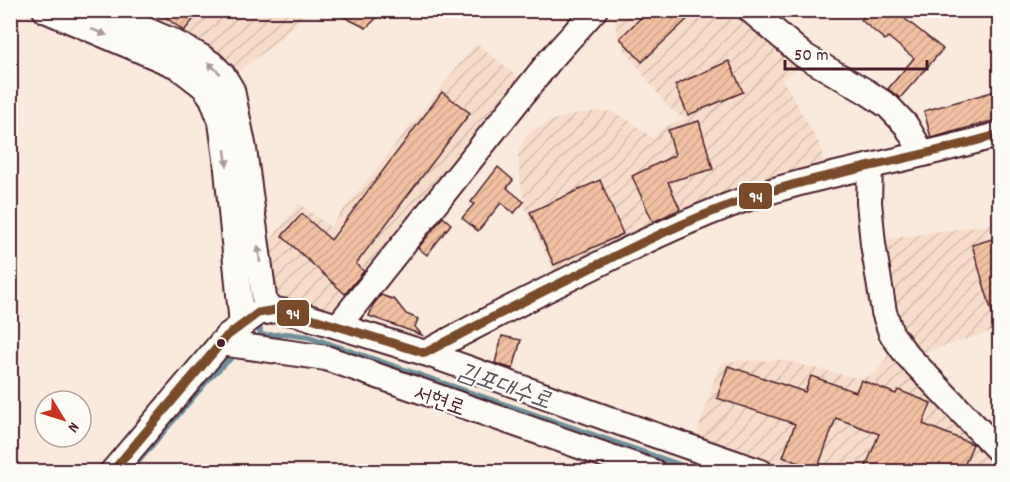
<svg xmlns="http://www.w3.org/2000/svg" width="1010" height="482" font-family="Dekko,'Poor Story',sans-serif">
	<defs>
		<pattern id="industrial-furrows" width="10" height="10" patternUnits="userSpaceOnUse" patternTransform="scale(1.5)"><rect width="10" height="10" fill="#f6ddcb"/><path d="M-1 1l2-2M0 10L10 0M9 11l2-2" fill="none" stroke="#d4bdae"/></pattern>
		<pattern id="building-hatch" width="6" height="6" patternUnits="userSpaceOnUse" patternTransform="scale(1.5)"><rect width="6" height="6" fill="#f0c0a1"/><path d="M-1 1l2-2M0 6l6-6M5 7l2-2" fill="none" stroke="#cfa58b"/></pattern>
	</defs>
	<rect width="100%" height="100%" fill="#f9eadd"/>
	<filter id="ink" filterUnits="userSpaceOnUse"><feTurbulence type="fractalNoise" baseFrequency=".0167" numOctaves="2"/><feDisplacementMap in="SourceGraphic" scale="12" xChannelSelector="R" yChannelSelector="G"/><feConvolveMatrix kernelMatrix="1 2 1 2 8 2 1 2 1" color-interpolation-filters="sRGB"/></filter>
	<g filter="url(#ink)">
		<g fill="url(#industrial-furrows)">
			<polygon points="740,10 805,65 782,78 821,147 824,167 555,274 526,211 520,179 518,154 524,139 534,129 554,120 579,113 601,111 613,112 627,119 654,139 661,129 683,119 667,106 622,46 617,35 615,20 617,11"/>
			<polygon points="121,11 308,11 276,43 235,74"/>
			<polygon points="476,43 524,82 337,314 279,299 273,292 268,244 299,203 330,227"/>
			<polygon points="999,223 999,329 916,355 895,317 880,240"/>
			<polygon points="892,350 999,461 999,471 787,471 695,441 717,371 720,364 727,361 782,360 852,377 866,377 875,374"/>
		</g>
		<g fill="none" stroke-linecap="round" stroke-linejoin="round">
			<g stroke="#71909a" stroke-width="6">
				<polyline points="259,327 261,336 287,334 309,337 700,472"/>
				<polyline points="129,472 210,377 233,356"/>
			</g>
		</g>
		<g fill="url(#building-hatch)" stroke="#4a1f2b" stroke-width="1.5">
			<polygon points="156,10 201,10 184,31"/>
			<polygon points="330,10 385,10 366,28"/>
			<polygon points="649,10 697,10 642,62 620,38"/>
			<polygon points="869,10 894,10 943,49 900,98 888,89 914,58 888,37 885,40 861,20"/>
			<polygon points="729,61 743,92 688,115 675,85"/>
			<polygon points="999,90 999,119 931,138 924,111"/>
			<polygon points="442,92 470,113 356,264 364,271 345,294 282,236 302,214 331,240"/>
			<polygon points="699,121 713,169 668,182 680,209 653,222 632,176 675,155 668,130"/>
			<polygon points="498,167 513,180 507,188 524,202 514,213 501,203 478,231 462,218 474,204 471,202"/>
			<polygon points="600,180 623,234 554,265 530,212"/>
			<polygon points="443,217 451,224 427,255 418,248"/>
			<polygon points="999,237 999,326 996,326 972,245"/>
			<polygon points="381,295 395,300 406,314 418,319 415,327 422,335 369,316 373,305"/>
			<polygon points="502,336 521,340 513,369 495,363"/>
			<polygon points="728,366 805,392 811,376 856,392 861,380 896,394 898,390 931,403 923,424 973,444 962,471 864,471 879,434 836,418 817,470 783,457 795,424 717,398"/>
		</g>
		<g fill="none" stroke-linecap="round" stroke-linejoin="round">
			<defs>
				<g id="minor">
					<polyline points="45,10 177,66 204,87 212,98 221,122 226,159 242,325"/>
					<polyline points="100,10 172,41 200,56 212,64 223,75 232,90 244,149 266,312"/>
					<polyline points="750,10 803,55 867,92 888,106 906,125 923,154"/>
					<polyline points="870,166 869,202 873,244 884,312 891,333 906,354 1000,452"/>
					<polyline points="338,326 551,59 595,10"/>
					<polyline points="221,343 326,358 654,472"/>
					<polyline points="425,353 626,425 761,472"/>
					<path d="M112 472 227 336 258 313 276 310 298 314 425 353C483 322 541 292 599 264 648 239 697 216 749 198 831 171 917 159 1000 134"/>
				</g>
			</defs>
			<use href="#minor" stroke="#4a1f2b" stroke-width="28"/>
			<use href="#minor" stroke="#fdfcf7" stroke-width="24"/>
			<defs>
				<path id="bus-1" d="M112 472 227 336 258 313 276 310 298 314 425 353C483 322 541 292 599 264 648 239 697 216 749 198 831 171 917 159 1000 134"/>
			</defs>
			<use href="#bus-1" stroke="#fdfcf7" stroke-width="14"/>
			<use href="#bus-1" stroke="#7a4b2a" stroke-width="9"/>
		</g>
		<defs><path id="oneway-solid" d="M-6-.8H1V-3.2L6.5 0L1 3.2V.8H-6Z" transform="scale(1.5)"/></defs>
		<g fill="#ac999b">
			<use href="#oneway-solid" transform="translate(99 32) rotate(22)"/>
			<use href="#oneway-solid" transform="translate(214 68) rotate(-138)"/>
			<use href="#oneway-solid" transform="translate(226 158) rotate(83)"/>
			<use href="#oneway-solid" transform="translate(259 254) rotate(-97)"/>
		</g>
	</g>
	<circle fill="#4a1f2b" stroke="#fdfcf7" stroke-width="2" cx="221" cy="343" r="5"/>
	<g text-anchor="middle" stroke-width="4.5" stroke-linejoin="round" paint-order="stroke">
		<g font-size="22" fill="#4a1f2b" stroke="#fdfcf7">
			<text transform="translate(440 399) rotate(19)" y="8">서현로</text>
		</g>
		<g font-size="24" font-style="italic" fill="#5e5862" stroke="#fdfcf7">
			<text transform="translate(505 385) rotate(19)" y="8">김포대수로</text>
		</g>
	</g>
	<g stroke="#fdfcf7" stroke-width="2">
		<rect x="738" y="182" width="35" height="28" rx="6" fill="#7a4b2a"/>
		<rect x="276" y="299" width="34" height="28" rx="6" fill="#7a4b2a"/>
	</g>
	<g font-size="16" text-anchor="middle" font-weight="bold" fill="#fff">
		<text x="756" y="202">94</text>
		<text x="293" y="319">94</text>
	</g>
	<rect width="1010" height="482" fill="none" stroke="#fdfcf7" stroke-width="36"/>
	<rect x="18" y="18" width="974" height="446" fill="none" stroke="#4a1f2b" stroke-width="2" filter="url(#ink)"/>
	<g transform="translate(63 419) rotate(128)"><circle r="28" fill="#fdfcf7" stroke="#b5a4a5" stroke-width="1.5"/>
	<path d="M0-4.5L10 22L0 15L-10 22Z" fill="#c8321e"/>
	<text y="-9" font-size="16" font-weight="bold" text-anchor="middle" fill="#4a1f2b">N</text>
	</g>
	<path d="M785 60v9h142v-9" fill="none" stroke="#4a1f2b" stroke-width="3"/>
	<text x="794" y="60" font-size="18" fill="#4a1f2b" stroke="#fdfcf7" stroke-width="4.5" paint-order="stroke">50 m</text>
</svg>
